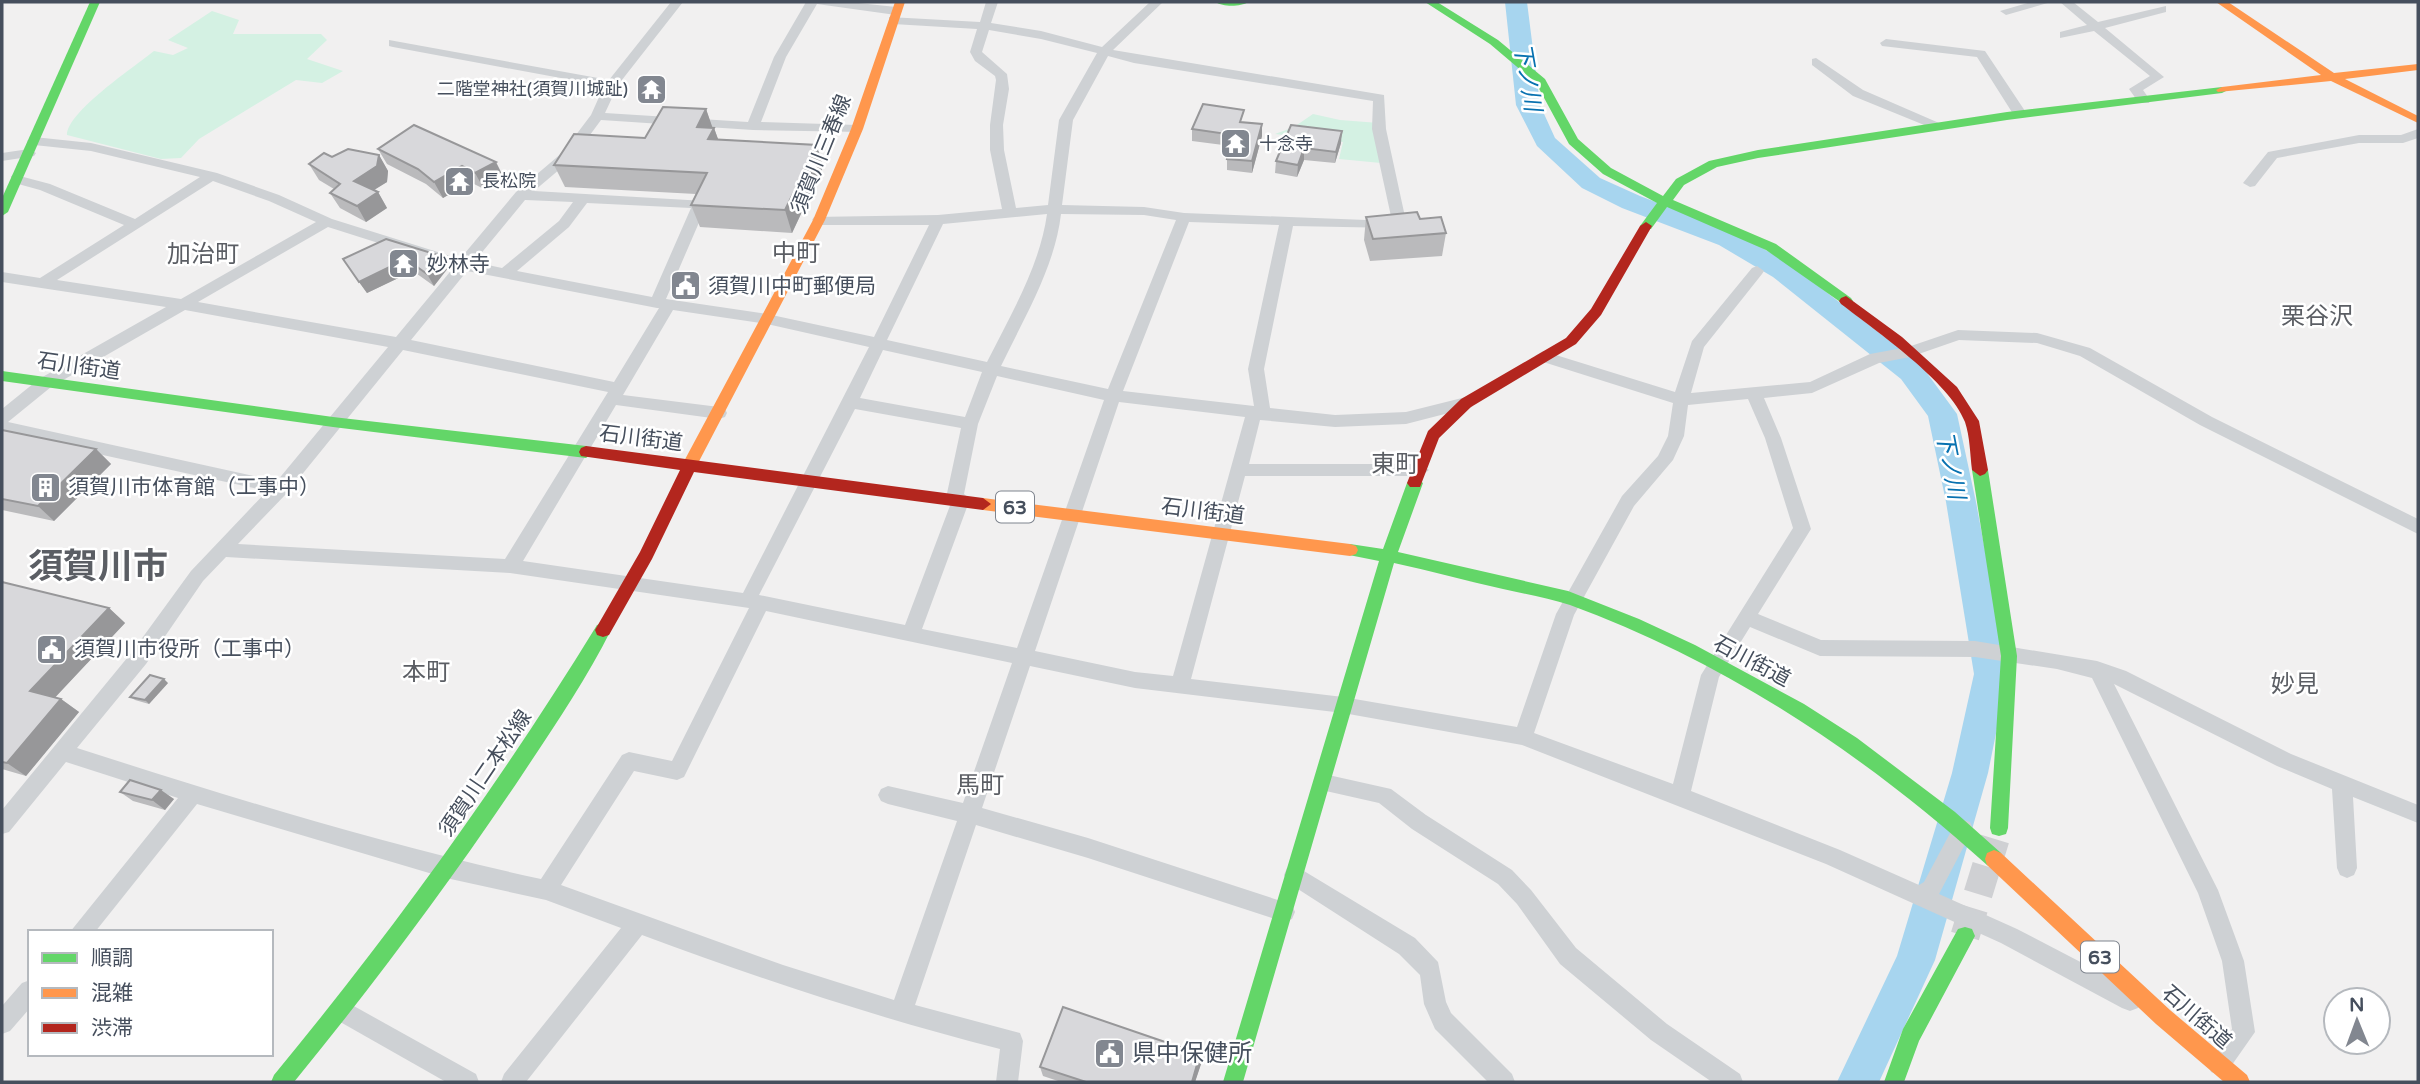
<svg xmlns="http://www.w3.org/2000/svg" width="2420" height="1084" font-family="'Varela Round','Noto Sans JP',sans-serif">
	<rect width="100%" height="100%" fill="#f1f0f0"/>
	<g fill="#d4f1e3">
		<path d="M212 11 239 20 233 34H321L327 40 307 59 343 71 322 83 296 80 199 139 181 158 161 159 67 135C67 112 134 67 154 51L173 55 188 48 168 40Z"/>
		<polygon points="1313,114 1340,120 1379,123 1381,163 1339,159 1343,142 1275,134 1294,127"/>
	</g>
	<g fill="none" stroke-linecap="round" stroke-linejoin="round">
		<polygon fill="#a7d5ef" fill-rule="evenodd" points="1505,2 1527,2 1540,105 1555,138 1600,178 1640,196 1737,233 1791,265 1921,365 1957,414 1976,502 2008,674 1988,773 1935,960 1879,1082 1837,1082 1897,956 1952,773 1974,674 1946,502 1928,416 1901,379 1773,277 1719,245 1622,208 1582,188 1537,146 1516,105"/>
		<polyline stroke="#cfd0d3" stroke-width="29" stroke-dasharray="29 15" stroke-linecap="butt" points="1965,936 1995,839"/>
		<g fill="#ced1d4" fill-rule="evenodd">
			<path d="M671 2H683L618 85 605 113 748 122 774 57 806 2H849L896 7 902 11 896 15 817 4 786 57 761 122 857 125 862 126V132L753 130 601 120 573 158 534 191 705 201 707 204 666 299 767 314 874 337 929 225H819L812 220 814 217 938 215 1002 209 990 150V125L996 80 995 76 975 61 970 52 977 29 893 24 889 23V17L980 22 986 2H998L991 23 1041 31 1102 47 1150 2H1163L1113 50 1384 95 1386 129 1407 226 1400 231 1394 228 1293 226 1264 369 1270 408 1335 415 1406 412 1466 397 1474 403 1472 407 1406 424 1335 427 1260 420 1249 464H1421L1429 470 1421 476H1245L1191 679 1343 697 1517 727 1556 614 1622 496 1658 456 1668 436 1673 403 1537 360 1535 356 1543 351 1675 392 1692 341 1752 268 1757 266 1764 271 1762 274 1704 347 1691 393 1810 382 1870 354 1908 347 1958 330 2037 333 2090 348 2212 417 2418 519V534L2200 425 2080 356 2037 343 1959 340 1910 357 1879 363 1812 393 1764 398 1781 438 1811 529 1758 614 1821 640 1975 641 2097 661 2126 671 2291 754 2418 805V823L2353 797 2357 868 2354 875 2347 878 2340 875 2337 868 2332 789 2277 766 2114 684 2218 890 2244 961 2255 1032 2227 1072 2219 1075 2211 1072 2208 1064 2232 1029 2222 961 2198 893 2092 678 2057 669 1975 657 1820 656 1750 627 1719 677 1691 791 1840 850 1919 885 1924 882 1956 822 1963 820 1970 822 1973 829 1939 894 2017 929 2138 992 2141 1000 2138 1008 2130 1011 2122 1008 2001 943 1826 864 1522 745 1343 713 1135 688 1030 666 982 808 1088 838 1284 902 1292 905 1295 912 1292 919 1284 922 1088 858 976 825 915 1005 1020 1033 1023 1041 1018 1082H996L1000 1049C878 1018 760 979 642 935L526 1082H501L504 1074 621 928 546 900 446 878 197 804 95 932H70L178 798 66 762 9 832 2 834V810L132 652 191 571 267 491 2 433V409L39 379 166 307 2 282V272L40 278 124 225 40 190 11 182V176L16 175 50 184 135 219 200 177 91 151 34 145 27 141 34 137 91 143 217 173 279 195 332 219 460 259 516 192 563 152 591 115 604 86 393 47 389 46V40L609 80ZM989 30 1041 39 1097 53 1059 120 1048 205 1016 208 1004 150 1003 125 1009 89 1007 74 982 52ZM1108 56 1134 63 1373 101 1372 129 1392 221 1184 213 1144 207 1062 205 1073 120ZM213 181 269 201 316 222 181 299 57 280ZM525 200 573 202 559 221 502 268 474 262ZM587 203 691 208 652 297 517 271 569 227ZM1047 214C1040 266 1010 316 987 362L887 340 943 224ZM1061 214 1144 215 1176 220 1108 389 1001 366C1024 318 1055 267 1061 214ZM1189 222 1279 225 1248 369 1254 406 1123 391ZM328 227 454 267 396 337 198 302ZM467 271 657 308H659L614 382 411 340ZM185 310 388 347 277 481 8 422 51 387ZM673 310 767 324 869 347 743 593 523 561 616 405 719 419 725 417 727 413 725 409 719 407 623 395ZM403 350 608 392 505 559 238 544 287 493ZM883 350 982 372 965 417 860 398ZM997 376 1104 400 1017 648 922 629 970 499 964 494 978 424ZM1748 399 1765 438 1793 528 1701 675 1673 784 1534 733 1574 615 1634 506 1673 460 1684 436 1688 405ZM1119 402 1245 417 1173 676 1135 672 1035 651ZM855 409 961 428 946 498 951 503 905 625 759 595ZM226 557 510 573 749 608 672 761 629 752 622 755 541 879C384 845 230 797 77 748L146 664 203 581ZM766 611 1012 663 963 803 888 786 881 789 878 795 881 801 888 804 957 821 894 1000 783 965 561 885 634 771 677 780 684 777Z"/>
			<polygon points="2031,2 2051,2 2006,15 2000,11"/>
			<polygon points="2060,2 2073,2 2098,22 2166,6 2166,12 2105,28 2164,77 2143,90 2150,100 2149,103 2139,103 2129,89 2150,76 2094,31 2060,38 2060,32 2087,25"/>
			<polygon points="1886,39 1985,51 2027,114 2025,117 2015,117 1977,57 1882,46 1880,43"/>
			<polygon points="1816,58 1863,90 1946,126 1939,130 1934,129 1853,96 1812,65 1812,59"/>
			<polygon points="2418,129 2418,138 2403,143 2359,143 2277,158 2255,186 2250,187 2243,183 2268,152 2359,135 2401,135"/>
			<polygon points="29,149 36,153 34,156 2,161 2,153"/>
			<polygon points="1324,774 1391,789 1426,815 1512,870 1531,890 1576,948 1667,1024 1740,1074 1743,1082 1712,1082 1651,1040 1560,964 1517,904 1498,884 1412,829 1379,803 1317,789 1314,783 1317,777"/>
			<polygon points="1294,865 1415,938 1438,962 1446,1002 1451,1013 1512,1074 1515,1082 1488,1082 1435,1029 1424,1004 1420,975 1399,954 1287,882 1284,875 1287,868"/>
			<polygon points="30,980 30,1008 10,1031 2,1034 2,1006 22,983"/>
			<polygon points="343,1000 476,1074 479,1082 446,1082 335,1019 332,1011 335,1003"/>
		</g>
		<g fill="#63d668" fill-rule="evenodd">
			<polygon points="90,2 100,2 8,212 2,216 2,198"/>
			<path d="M1216 2H1248C1241 7 1222 7 1216 2Z"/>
			<polygon points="1425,2 1437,2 1498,40 1545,79 1578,139 1611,168 1663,196 1676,179 1709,161 1758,150 2007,112 2222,87 2228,90 2222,93 2007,120 1758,158 1717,167 1684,185 1673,200 1776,244 1851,298 1853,301 1851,304 1846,306 1766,250 1667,207 1651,229 1641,229 1640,226 1657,203 1603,174 1569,144 1536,83 1490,44"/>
			<polygon points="2,371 333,417 586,446 593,452 586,458 333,427 2,381"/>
			<polygon points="1980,464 1988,470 2017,656 2008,828 2006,834 1999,836 1992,834 1990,828 2001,656 1972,470"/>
			<path d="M1415 477 1423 483 1398 552 1568 591 1639 619 1695 645 1804 704 1857 738 1955 812 2001 853 2003 859 2001 865 1994 868 1987 865C1865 755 1726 662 1570 605 1549 598 1525 594 1503 589 1467 581 1431 571 1394 563L1243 1082H1223L1379 561 1344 554 1342 550 1344 546 1350 544 1383 549 1407 483Z"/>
			<path d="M603 623 609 625 611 630C586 680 553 728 522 775 451 881 375 983 294 1082H271L274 1075C392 932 500 783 597 625Z"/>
			<polygon points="1965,927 1972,929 1975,936 1919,1041 1904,1082 1884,1082 1903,1029 1958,929"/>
		</g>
		<g fill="#ff974d" fill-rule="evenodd">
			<polygon points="895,2 905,2 863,129 825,220 695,469 685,469 682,465 813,220 851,129"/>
			<polygon points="2216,2 2228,2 2334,73 2418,64 2418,70 2345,79 2418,116 2418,123 2331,81 2218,92 2216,90 2222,87 2321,75"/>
			<polygon points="983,498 1350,544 1356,546 1358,550 1356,554 1350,556 983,510 975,504"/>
			<polygon points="1994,850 2001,853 2170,1010 2247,1075 2250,1082 2224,1082 2156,1024 1987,865 1985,859 1987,853"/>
		</g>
		<g fill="#b3261e" fill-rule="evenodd">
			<polygon points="1646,222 1652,226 1601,315 1576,344 1471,407 1439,438 1420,487 1410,487 1407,483 1428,431 1461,399 1566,338 1591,309 1640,226"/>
			<path d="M1846 296 1902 337 1957 387 1979 421 1988 470 1985 474 1980 476 1972 470C1970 454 1970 437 1965 422 1950 382 1876 331 1841 304L1839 301 1841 298Z"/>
			<polygon points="586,446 983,498 991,504 983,510 694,472 652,559 609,635 603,637 597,635 595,630 640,552 680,470 581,456 579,452 581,448"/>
		</g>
	</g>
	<g fill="#bababc">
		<polygon points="706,109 712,127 714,128 718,139 817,145 823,167 792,233 700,227 691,205 696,194 565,187 554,165 645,138"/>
		<polygon points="1244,122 1262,136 1252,173 1227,170 1227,159 1231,146 1192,141 1192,129"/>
		<polygon points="414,125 504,178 484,189 470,182 443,198 426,184 387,164 378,149"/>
		<polygon points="1291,125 1341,143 1335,163 1304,160 1297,177 1275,173 1276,161"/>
		<polygon points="379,155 388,171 387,182 373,190 378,192 387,208 366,222 340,208 330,193 334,189 319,180 309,164"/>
		<polygon points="1366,217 1420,219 1446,233 1442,256 1370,261 1364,240"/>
		<polygon points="386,239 448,268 434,286 413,271 367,293 343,259"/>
		<polygon points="2,430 96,449 111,464 54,521 2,510"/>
		<polygon points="2,582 109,608 125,623 55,697 61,699 79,712 26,776 2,769"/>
		<polygon points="168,683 149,704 135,700 130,697"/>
		<polygon points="120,792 174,799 165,810 133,801"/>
		<polygon points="1201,1064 1195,1082 1061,1082 1043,1076 1040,1067"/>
	</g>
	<g fill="#979799">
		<polygon points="706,109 713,129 714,128 722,150 716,162 697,127"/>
		<polygon points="1262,124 1262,136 1252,173 1252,161"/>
		<polygon points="1342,131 1341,143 1335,163 1336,152"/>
		<polygon points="817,145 823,167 792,233 785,210"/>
		<polygon points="1304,148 1304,160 1297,177 1298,165"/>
		<polygon points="379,155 388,171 387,182 363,197 354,181"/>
		<polygon points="496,162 504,178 484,189 475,173"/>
		<polygon points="462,166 470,182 443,198 434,182"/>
		<polygon points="378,192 387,208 366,222 357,206"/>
		<polygon points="441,256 448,268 434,286 427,274"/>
		<polygon points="406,259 413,271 367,293 359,282"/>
		<polygon points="96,449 111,464 54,521 38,506"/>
		<polygon points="109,608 125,623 49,704 30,691"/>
		<polygon points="164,679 168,683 149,704 145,700"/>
		<polygon points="61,699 79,712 26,776 7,763"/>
		<polygon points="161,790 174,799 165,810 152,800"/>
		<polygon points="1200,1054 1201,1064 1195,1082 1192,1082"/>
	</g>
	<g fill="#d8d8db" stroke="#979799" stroke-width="2">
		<polygon points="1203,104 1244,110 1240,122 1262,124 1252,161 1227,159 1234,135 1192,129"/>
		<polygon points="663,107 706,109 697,127 714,128 708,139 817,145 785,210 691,205 707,173 554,165 574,134 645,138"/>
		<polygon points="414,125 496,162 475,173 462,166 434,182 418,169 378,149"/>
		<polygon points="1291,125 1342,131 1336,152 1304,148 1298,165 1276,161"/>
		<polygon points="348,149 379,155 377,166 354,181 378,192 357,206 330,193 340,184 309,164 324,153 332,157"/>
		<polygon points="1417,212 1420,219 1441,217 1446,233 1373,239 1366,217"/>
		<polygon points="386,239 441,256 427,274 406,259 359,282 343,259"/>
		<polygon points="2,430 96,449 38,506 2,499"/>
		<polygon points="2,582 109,608 30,691 61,699 7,763 2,762"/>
		<polygon points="150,675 164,679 145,700 130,697"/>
		<polygon points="130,780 161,790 152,800 120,792"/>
		<polygon points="1063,1007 1200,1054 1192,1082 1086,1082 1040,1067"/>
	</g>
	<defs>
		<symbol id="temple-square" viewBox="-11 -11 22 22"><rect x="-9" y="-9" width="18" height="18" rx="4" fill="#828790" stroke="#fff"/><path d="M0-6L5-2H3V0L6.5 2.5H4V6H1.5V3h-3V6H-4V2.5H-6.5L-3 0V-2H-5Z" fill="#fff"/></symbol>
		<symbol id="civic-square" viewBox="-11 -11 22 22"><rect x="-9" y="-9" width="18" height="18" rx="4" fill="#828790" stroke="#fff"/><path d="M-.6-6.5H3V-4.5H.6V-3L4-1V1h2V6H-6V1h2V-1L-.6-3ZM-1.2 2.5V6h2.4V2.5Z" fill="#fff"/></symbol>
		<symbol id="building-square" viewBox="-11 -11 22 22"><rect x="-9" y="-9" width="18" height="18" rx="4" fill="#828790" stroke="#fff"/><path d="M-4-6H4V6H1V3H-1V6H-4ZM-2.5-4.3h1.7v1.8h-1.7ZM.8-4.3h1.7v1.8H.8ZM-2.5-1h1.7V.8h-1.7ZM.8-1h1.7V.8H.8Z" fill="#fff"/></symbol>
	</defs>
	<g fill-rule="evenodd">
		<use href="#temple-square" x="634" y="72" width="35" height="35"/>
		<use href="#temple-square" x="1218" y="126" width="35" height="35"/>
		<use href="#temple-square" x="442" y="164" width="35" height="35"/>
		<use href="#temple-square" x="386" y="246" width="35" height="35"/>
		<use href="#civic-square" x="668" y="268" width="35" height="35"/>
		<use href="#building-square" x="28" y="470" width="35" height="35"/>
		<use href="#civic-square" x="34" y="632" width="35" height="35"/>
		<use href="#civic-square" x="1092" y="1036" width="35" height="35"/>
	</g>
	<g text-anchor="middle" stroke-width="5" stroke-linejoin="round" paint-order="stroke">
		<g font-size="18" fill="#464f5d" stroke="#fff" text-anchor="start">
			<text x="628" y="95" text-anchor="end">二階堂神社(須賀川城趾)</text>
			<text x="1259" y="150">十念寺</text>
			<text x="482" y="187">長松院</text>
		</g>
		<g fill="#fff" stroke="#7e848e" stroke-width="2">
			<rect x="996" y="491.5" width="38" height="31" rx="5"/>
			<rect x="2081" y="941.5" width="38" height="31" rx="5"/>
		</g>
		<g font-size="19" font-weight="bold" fill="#464f5d">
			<text x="1015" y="514">63</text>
			<text x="2100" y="964">63</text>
		</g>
		<g font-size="21" fill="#464f5d" stroke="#fff">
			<text transform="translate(821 154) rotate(-68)" y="7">須賀川三春線</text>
			<text transform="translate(79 366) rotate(8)" y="7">石川街道</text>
			<text transform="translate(641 438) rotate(7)" y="7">石川街道</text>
			<text transform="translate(1203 511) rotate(7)" y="7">石川街道</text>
			<text transform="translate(1752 661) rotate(28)" y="7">石川街道</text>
			<text transform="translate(485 773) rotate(-56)" y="7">須賀川二本松線</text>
			<text transform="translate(2197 1017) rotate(41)" y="7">石川街道</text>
		</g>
		<g font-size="21" fill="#464f5d" stroke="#fff" text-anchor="start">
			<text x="427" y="271">妙林寺</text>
			<text x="708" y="293">須賀川中町郵便局</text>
			<text x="68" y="494">須賀川市体育館（工事中）</text>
			<text x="74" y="656">須賀川市役所（工事中）</text>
		</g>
		<g font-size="23" font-style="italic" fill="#0771b0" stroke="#fff">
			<text transform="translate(1528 77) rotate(80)" y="8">下ノ川</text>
			<text transform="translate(1951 465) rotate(79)" y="8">下ノ川</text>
		</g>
		<g font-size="24" fill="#5b5e64" stroke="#fff">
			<text x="796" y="261">中町</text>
			<text x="203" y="262">加治町</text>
			<text x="2317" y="324">栗谷沢</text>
			<text x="1395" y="472">東町</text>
			<text x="426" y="680">本町</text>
			<text x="2295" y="692">妙見</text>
			<text x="980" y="793">馬町</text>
		</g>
		<g font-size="24" fill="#464f5d" stroke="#fff" text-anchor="start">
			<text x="1132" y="1061">県中保健所</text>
		</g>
		<g font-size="35" font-weight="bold" fill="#5b5e64" stroke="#fff">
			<text x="98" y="578">須賀川市</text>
		</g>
	</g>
	<rect width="2420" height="1084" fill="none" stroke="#464f5d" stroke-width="7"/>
	<rect x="28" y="930" width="245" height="126" fill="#ffffff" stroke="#b5b9be" stroke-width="2"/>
	<rect x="42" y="953" width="35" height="10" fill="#63d668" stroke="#b5b9be" stroke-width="2"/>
	<text x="91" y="965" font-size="21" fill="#464f5d">順調</text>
	<rect x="42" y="988" width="35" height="10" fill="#ff974d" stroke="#b5b9be" stroke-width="2"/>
	<text x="91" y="1000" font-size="21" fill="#464f5d">混雑</text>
	<rect x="42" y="1023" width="35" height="10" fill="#b3261e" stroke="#b5b9be" stroke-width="2"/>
	<text x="91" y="1035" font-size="21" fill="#464f5d">渋滞</text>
	<g transform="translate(2357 1021) rotate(359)"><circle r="33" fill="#ffffff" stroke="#b5b9be" stroke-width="2"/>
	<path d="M0-5L12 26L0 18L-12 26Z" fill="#828790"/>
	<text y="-10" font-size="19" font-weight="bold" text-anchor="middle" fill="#464f5d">N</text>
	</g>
</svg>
